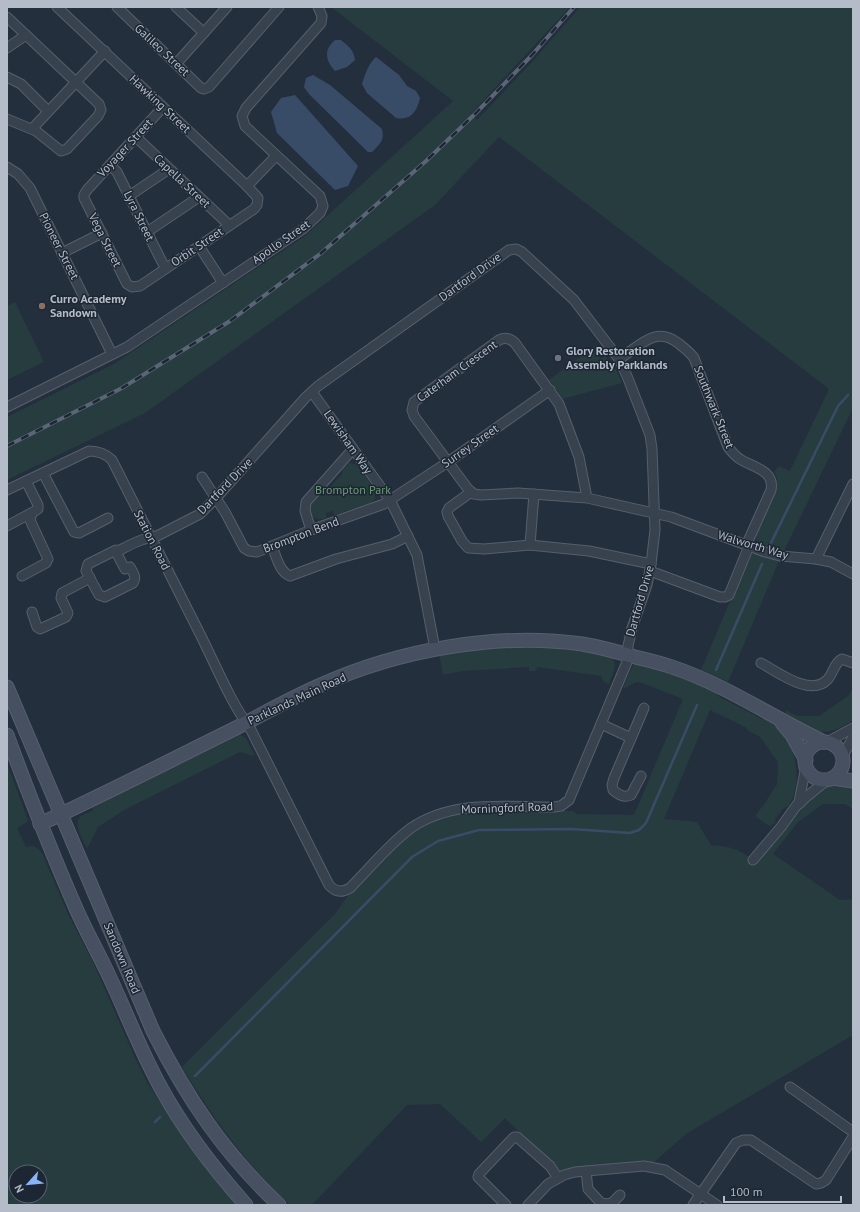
<svg xmlns="http://www.w3.org/2000/svg" width="860" height="1212" font-family="'PT Sans',sans-serif">
	<rect width="100%" height="100%" fill="#242f3e"/>
	<g fill="#263c3f" fill-rule="evenodd">
		<path d="M331 7H570L471 114 477 120 532 62 580 7H853V408L783 553C776 551 765 549 759 544 747 532 778 499 776 480H778L774 472 779 466 790 471 829 389 499 137 435 205 145 413 7 480V417L114 364 305 236 453 101Z"/>
		<polygon points="15,302 44,362 7,380 7,306"/>
		<polygon points="596,345 601,351 597,355 601,359 605,356 617,371 622,383 562,399 549,380"/>
		<path d="M350 463 356 464 375 490V499L371 503 334 515 333 511 326 513 327 518C317 521 308 518 310 506L318 496H322L342 474 343 469Z"/>
		<polygon points="752,553 779,561 728,682 701,670 750,554"/>
		<path d="M511 647 554 648 608 655C620 662 613 673 609 684L604 682 601 676 537 667 536 671H529V667L462 671 443 675 439 653Z"/>
		<path d="M635 664H638L679 677 717 692 718 696 762 719 766 718C772 723 781 728 785 734 798 754 801 786 789 806L784 808 775 819 776 823 769 826 755 816 765 803 777 784 778 762 760 737 747 730V728L710 710 664 819 697 822 711 845C734 847 738 849 756 862 765 852 774 842 783 832 801 810 819 774 853 787V809L845 804H823L798 822 773 854 840 900 853 899V1035L686 1134 652 1164 560 1172 505 1118 481 1142 440 1104 407 1105 312 1205H290C247 1165 212 1117 182 1067L335 914 349 894 395 847 411 833 428 823 446 815 478 811H573L577 814 634 815 683 699 642 683 636 682 625 688 623 687 632 667Z"/>
		<path d="M853 689V720C841 730 821 736 807 729 800 725 793 719 786 715V710L797 716H819L848 696Z"/>
		<path d="M240 734 246 738 254 754 253 756 240 752 124 810 98 827 87 849C83 840 72 824 81 816 85 814 89 812 93 811L92 808 233 735Z"/>
		<path d="M7 763 28 820 27 822 17 828 26 847C35 845 38 847 43 855L68 914 93 962 135 1058 147 1082 161 1104 189 1147 218 1184 236 1205H7ZM16 1172H40V1196H16Z"/>
	</g>
	<g fill="#394c67">
		<path d="M335 40H341C348 46 354 50 355 60L347 67 335 71C326 61 323 50 335 40Z"/>
		<path d="M376 57 399 75 407 86 416 91 420 98C417 111 411 121 396 118L367 93 362 84C365 75 368 64 376 57Z"/>
		<path d="M313 75 330 85 382 129C385 140 380 144 372 152H368L309 94 304 87 306 78Z"/>
		<polygon points="295,95 358,166 348,186 335,190 277,133 271,112 281,98"/>
	</g>
	<g fill="none" stroke-linecap="round" stroke-linejoin="round">
		<g stroke="#394c67" stroke-width="2.5">
			<polyline points="771,543 838,406 848,395"/>
			<polyline points="716,670 762,564"/>
			<polyline points="195,1076 412,857 438,841 479,830 571,829 630,833 639,830 646,823 697,705"/>
			<polyline points="155,1122 160,1117"/>
		</g>
		<defs>
			<g id="street">
				<path d="M57 7C120 67 184 126 247 186L258 198 257 205 254 209 140 286 132 287 127 284 84 198V195L87 190 163 107"/>
				<polyline points="117,7 201,88 204,89 209,87 279,7"/>
				<polyline points="176,7 204,33"/>
				<polyline points="7,17 99,104 101,110 98,116 67,149 61,151 36,131 7,119"/>
				<polyline points="7,48 26,35"/>
				<polyline points="176,64 227,7"/>
				<polyline points="7,77 21,84 48,111"/>
				<polyline points="32,129 105,51"/>
				<polyline points="136,137 229,225"/>
				<polyline points="110,165 117,172 162,262 166,268"/>
				<polyline points="7,167 18,174 30,188 112,354"/>
				<polyline points="247,186 276,156"/>
				<polyline points="129,196 169,169"/>
				<polyline points="147,232 199,197"/>
				<polyline points="199,246 223,283"/>
				<polyline points="62,253 102,233"/>
				<path d="M619 359C639 347 655 325 678 343 684 348 690 352 694 358L728 447C732 452 735 456 740 459 752 467 775 470 771 490L749 539 747 551 729 595 725 597H720L650 571"/>
				<polyline points="312,392 390,500 417,555 435,649"/>
				<polyline points="7,407 127,347 303,229 320,213 323,206 320,196 245,126 242,116 246,108 321,23 322,16 318,7"/>
				<polyline points="43,473 74,532 79,533 108,518"/>
				<polyline points="202,477 225,512 244,548 249,551 257,552 311,530 384,504 448,462 550,390"/>
				<path d="M7 490 89 451C98 451 105 453 112 460 141 518 171 576 200 634 216 666 230 701 251 730L329 885C335 892 342 893 350 888 369 869 389 844 411 828 453 799 506 807 554 807L561 806 569 800 627 662 628 646 632 628 647 585 651 564 655 530 652 449 650 435 627 376 619 359 574 300 522 252 516 249 509 250 318 386 306 397 216 498 200 514 157 536C142 538 130 545 116 552V550L88 564 86 571 99 595 105 597 133 583C137 577 133 572 130 567L125 569 116 552"/>
				<polyline points="471,492 449,508 447,512 448,516 462,541 468,548 484,549 530,545 559,548 589,551 651,564"/>
				<path d="M587 498 579 457 559 404 515 343C510 338 505 337 499 340L414 402 412 410 414 416 468 489 474 494 481 495 518 493 587 498 671 517 765 552 780 556 816 559 831 562 853 574"/>
				<polyline points="7,526 35,511 38,509 38,505 26,481"/>
				<polyline points="311,530 305,511 306,502 353,449"/>
				<polyline points="530,545 534,494"/>
				<path d="M272 546C276 555 279 572 290 576L336 559 392 544 408 536"/>
				<polyline points="816,559 853,484"/>
				<polyline points="22,576 46,563 48,559 30,520 32,513"/>
				<polyline points="32,612 37,627 40,629 66,617 68,613 61,598 62,593 90,578"/>
				<path d="M761 663C778 672 811 698 828 679 834 672 834 663 842 659L853 663"/>
				<polyline points="601,724 631,738"/>
				<polyline points="827,742 853,728"/>
				<polyline points="843,756 853,737"/>
				<path d="M641 776 631 795C624 798 619 795 613 790L612 785 614 778 644 708"/>
				<polyline points="799,804 805,798 827,780"/>
				<polyline points="753,860 781,827 799,802 806,766"/>
				<polyline points="790,1087 853,1132"/>
				<polyline points="586,1171 588,1189 601,1203 606,1204 612,1203 620,1195"/>
				<polyline points="506,1205 478,1177 479,1174 514,1137 517,1137 550,1166 558,1178"/>
				<polyline points="528,1205 548,1184 564,1175 575,1172 644,1166 665,1170 717,1205"/>
				<polyline points="693,1205 736,1143 743,1140 751,1140 816,1184 821,1183 826,1180 853,1137"/>
			</g>
			<g id="secondary">
				<path d="M7 687 153 1031C187 1098 224 1153 279 1205"/>
				<polyline points="782,723 792,735 806,760"/>
				<path d="M7 735C29 795 52 854 78 913 88 935 100 956 110 978 127 1014 141 1052 161 1088 184 1130 214 1169 246 1205"/>
				<circle cx="824" cy="761" r="19"/>
				<polyline points="833,778 853,781"/>
				<path d="M40 824C105 794 169 761 234 729 263 714 291 698 321 685 398 650 498 632 582 644 600 647 618 652 635 657 648 660 660 663 672 667 726 685 773 718 824 742"/>
			</g>
		</defs>
		<use href="#street" stroke="#565f6c" stroke-width="11"/>
		<use href="#secondary" stroke="#565f6c" stroke-width="15"/>
		<use href="#street" stroke="#38414e" stroke-width="9"/>
		<use href="#secondary" stroke="#465061" stroke-width="13"/>
		<defs>
			<polyline id="rail" points="7,446 122,388 230,321 320,254 426,161 476,113 532,55 574,7"/>
		</defs>
		<use href="#rail" stroke="#5a6575" stroke-width="4"/>
		<use href="#rail" stroke="#1d2633" stroke-width="2.5" stroke-dasharray="8" stroke-linecap="butt"/>
	</g>
	<circle fill="#8d6e63" stroke="#1d2633" stroke-width="1.5" cx="42" cy="306" r="4"/>
	<circle fill="#6b7280" stroke="#1d2633" stroke-width="1.5" cx="558" cy="358" r="4"/>
	<g text-anchor="middle" stroke-width="3" stroke-linejoin="round" paint-order="stroke">
		<g font-size="12" fill="#b4bcc9" stroke="#1d2633">
			<text transform="translate(162 50) rotate(43)" y="4">Galileo Street</text>
			<text transform="translate(160 104) rotate(43)" y="4">Hawking Street</text>
			<text transform="translate(125 148) rotate(-47)" y="4">Voyager Street</text>
			<text transform="translate(182 181) rotate(43)" y="4">Capella Street</text>
			<text transform="translate(139 216) rotate(64)" y="4">Lyra Street</text>
			<text transform="translate(105 240) rotate(63)" y="4">Vega Street</text>
			<text transform="translate(281 242) rotate(-35)" y="4">Apollo Street</text>
			<text transform="translate(59 246) rotate(63)" y="4">Pioneer Street</text>
			<text transform="translate(197 247) rotate(-34)" y="4">Orbit Street</text>
			<text transform="translate(470 277) rotate(-36)" y="4">Dartford Drive</text>
			<text transform="translate(457 371) rotate(-36)" y="4">Caterham Crescent</text>
			<text transform="translate(714 407) rotate(68)" y="4">Southwark Street</text>
			<text transform="translate(348 442) rotate(55)" y="4">Lewisham Way</text>
			<text transform="translate(470 446) rotate(-35)" y="4">Surrey Street</text>
			<text transform="translate(225 486) rotate(-46)" y="4">Dartford Drive</text>
			<text transform="translate(301 535) rotate(-21)" y="4">Brompton Bend</text>
			<text transform="translate(152 540) rotate(63)" y="4">Station Road</text>
			<text transform="translate(753 545) rotate(17)" y="4">Walworth Way</text>
			<text transform="translate(640 601) rotate(-74)" y="4">Dartford Drive</text>
			<text transform="translate(297 699) rotate(-25)" y="4">Parklands Main Road</text>
			<text transform="translate(507 808) rotate(-2)" y="4">Morningford Road</text>
			<text transform="translate(122 958) rotate(67)" y="4">Sandown Road</text>
		</g>
		<g font-size="12" font-weight="bold" fill="#b4bcc9" stroke="#1d2633" text-anchor="start">
			<text x="50" y="303">Curro Academy<tspan x="50" dy="14">Sandown</tspan></text>
			<text x="566" y="355">Glory Restoration<tspan x="566" dy="14">Assembly Parklands</tspan></text>
		</g>
		<g font-size="12" fill="#6b9a76" stroke="#1d2633">
			<text x="353" y="494">Brompton Park</text>
		</g>
	</g>
	<rect width="860" height="1212" fill="none" stroke="#b4bcc9" stroke-width="16"/>
	<g transform="translate(28 1184) rotate(243)"><circle r="19" fill="#1d2633" stroke="#59626f"/>
	<path d="M0-3L7 15L0 10L-7 15Z" fill="#8ab4f8"/>
	<text y="-6" font-size="11" font-weight="bold" text-anchor="middle" fill="#b4bcc9">N</text>
	</g>
	<path d="M724 1196v6h117v-6" fill="none" stroke="#b4bcc9" stroke-width="2"/>
	<text x="730" y="1196" font-size="12" fill="#b4bcc9" stroke="#1d2633" stroke-width="3" paint-order="stroke">100 m</text>
</svg>
